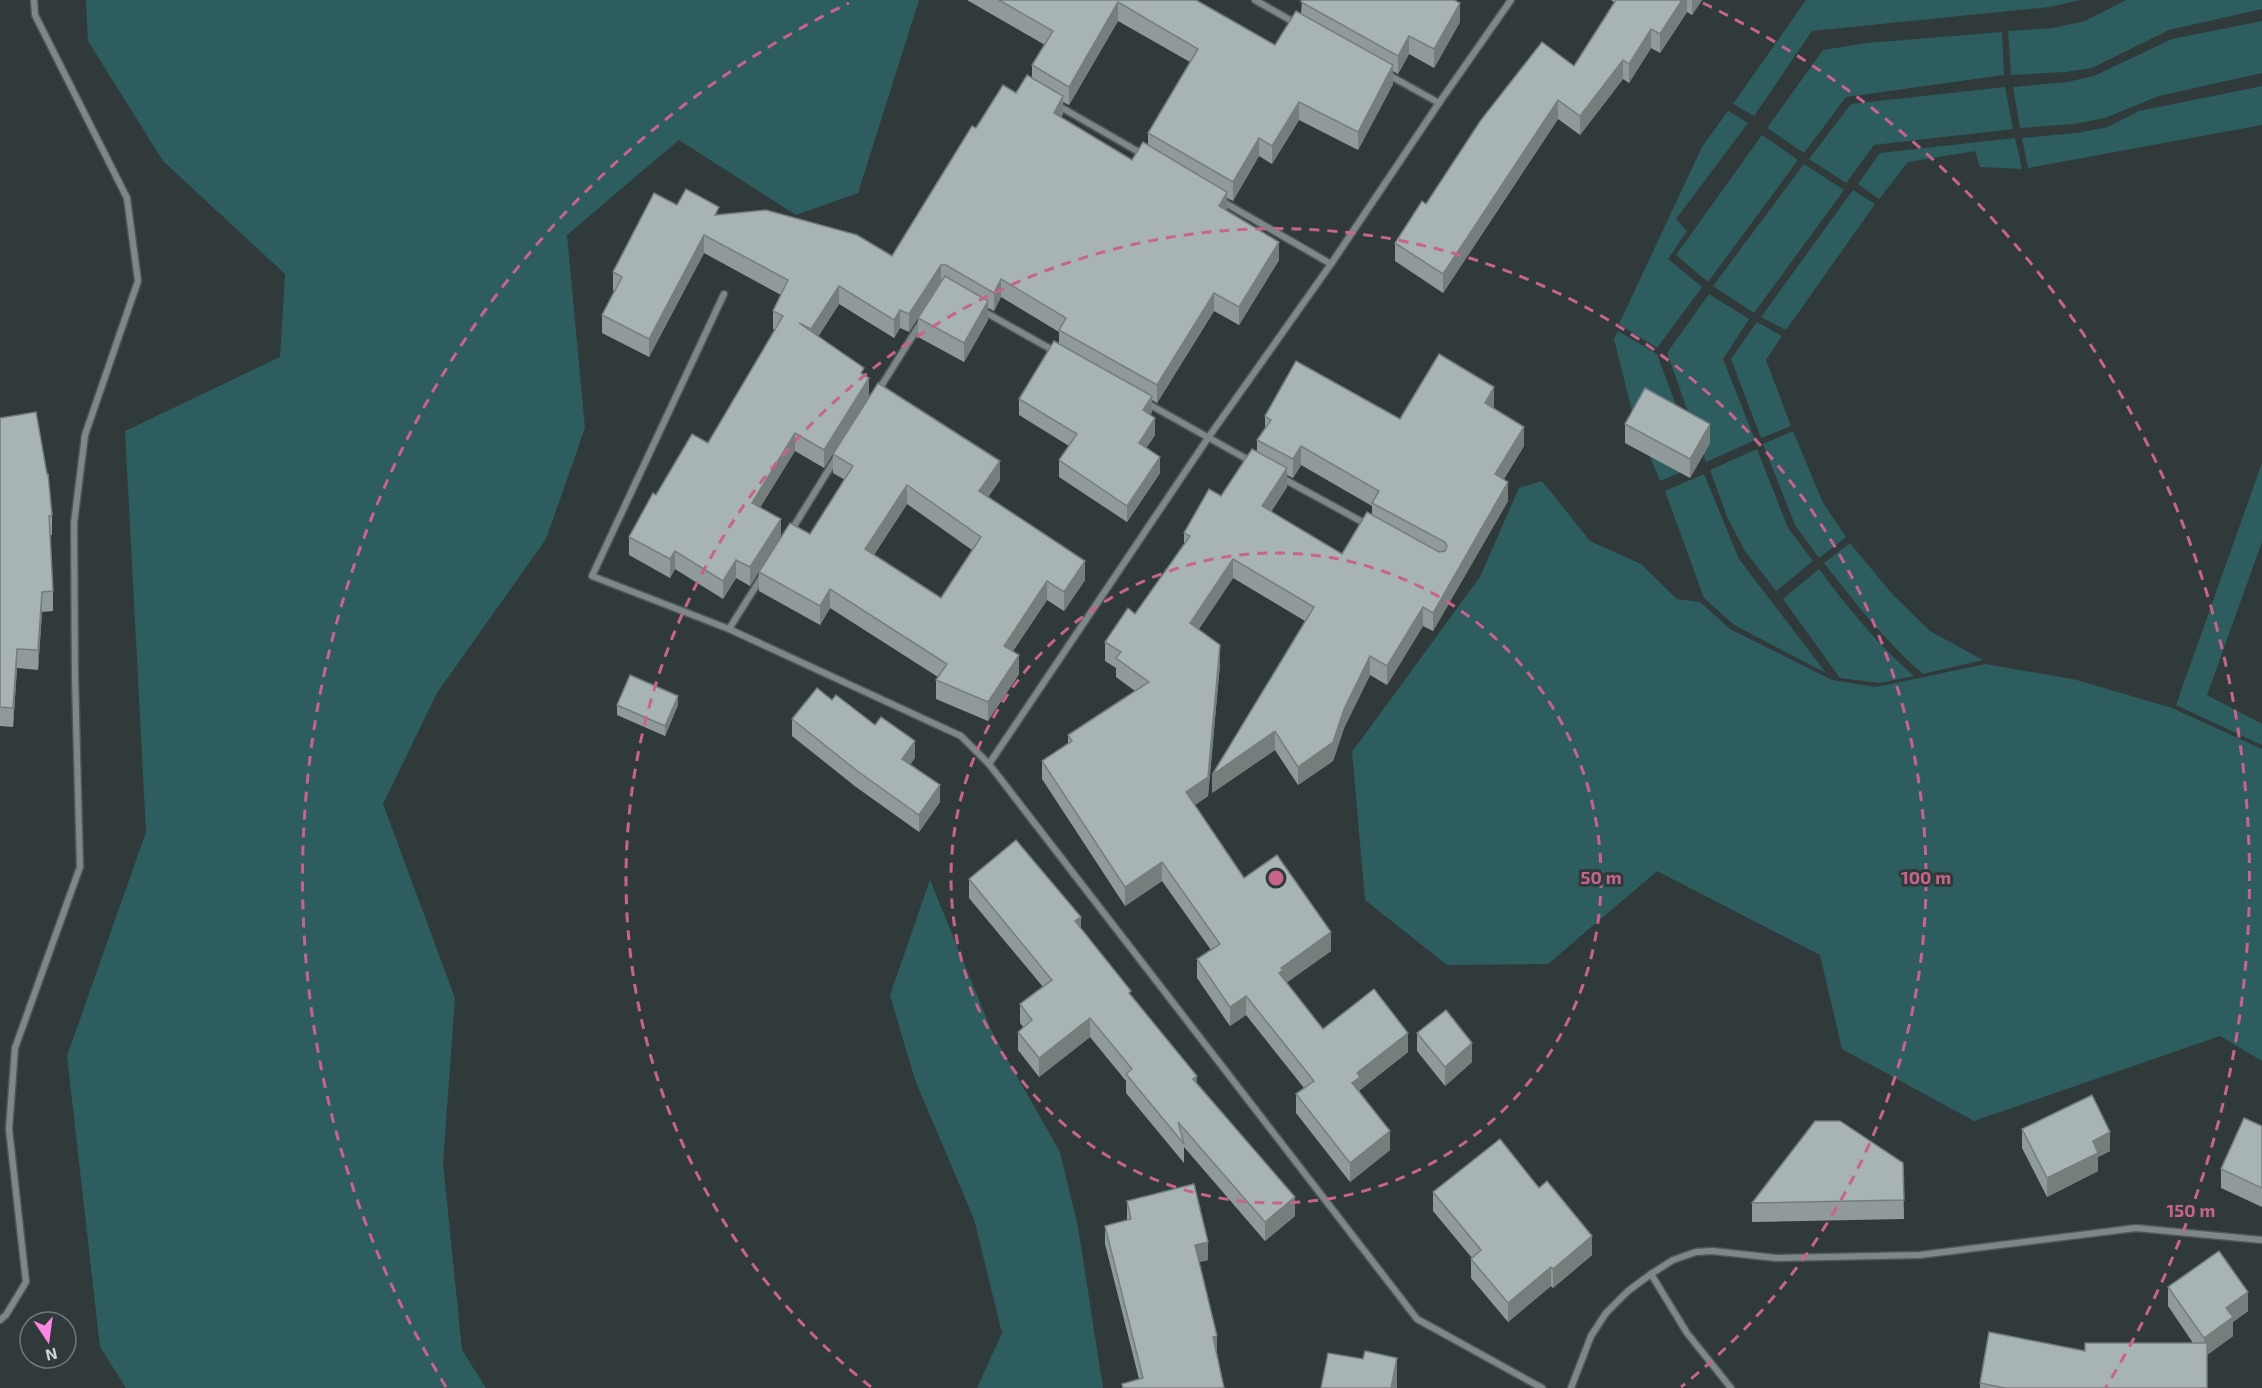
<svg xmlns="http://www.w3.org/2000/svg" width="2262" height="1388" font-family="'Exo 2',sans-serif">
	<rect width="100%" height="100%" fill="#303a3a"/>
	<g fill="#2d5d5f">
		<polygon points="86,0 919,0 858,193 796,215 679,140 567,235 585,428 546,539 437,693 383,804 455,998 443,1163 462,1350 486,1388 126,1388 100,1347 67,1056 146,832 125,431 280,357 285,274 163,161 88,41"/>
		<polygon points="1806,0 2080,0 2050,7 1812,31 1754,116 1733,104"/>
		<polygon points="2126,0 2262,0 2262,9 2169,30 2092,68 2066,72 2011,75 2008,31 2053,28 2085,21"/>
		<polygon points="2262,21 2262,73 2159,96 2105,118 2074,124 2020,128 2013,87 2067,82 2094,76 2172,39"/>
		<polygon points="2002,32 2004,75 1846,97 1804,153 1767,128 1823,50 1867,43"/>
		<polygon points="2262,86 2262,125 2028,168 2022,138 2077,133 2108,127 2139,111"/>
		<polygon points="2005,87 2013,129 1874,145 1846,183 1809,159 1851,104"/>
		<polygon points="1728,111 1748,123 1676,219 1687,231 1668,259 1702,287 1657,348 1619,324 1702,147"/>
		<polygon points="1762,135 1798,160 1708,282 1676,255"/>
		<polygon points="2015,138 2022,169 1980,167 1975,151 1908,162 1879,199 1858,184 1880,153"/>
		<polygon points="1804,164 1844,190 1754,313 1713,286"/>
		<polygon points="1853,190 1875,204 1786,330 1761,317"/>
		<polygon points="1709,294 1749,319 1723,359 1755,440 1706,462 1667,353"/>
		<polygon points="1757,322 1782,336 1766,360 1791,426 1761,438 1731,359"/>
		<polygon points="1618,331 1657,354 1698,465 1660,481 1633,415 1614,339"/>
		<polygon points="1793,431 1823,503 1846,537 1819,558 1795,525 1763,444"/>
		<polygon points="1757,449 1788,528 1813,561 1776,591 1745,551 1728,519 1710,470"/>
		<polygon points="2262,463 2262,542 2207,695 2262,724 2262,745 2176,705"/>
		<polygon points="1704,474 1739,559 1826,673 1734,625 1704,598 1665,491"/>
		<polygon points="1542,481 1590,541 1641,564 1677,599 1700,602 1730,629 1832,680 1876,687 1986,664 2077,680 2172,708 2262,749 2262,1061 2220,1036 1974,1121 1842,1049 1820,955 1657,871 1548,964 1447,965 1365,900 1352,752 1480,577 1519,488"/>
		<path d="M1850 543 1893 595 1930 631 1983 660 1923 674C1884 640 1856 604 1824 563Z"/>
		<path d="M1819 569C1848 608 1877 644 1914 676L1880 683 1840 678 1783 599Z"/>
		<polygon points="930,880 993,1034 1060,1152 1078,1227 1103,1388 977,1388 1002,1333 974,1219 915,1080 890,995"/>
	</g>
	<g fill="none" stroke-linecap="round" stroke-linejoin="round">
		<defs>
			<g id="minor">
				<polyline points="1255,0 1297,24"/>
				<polyline points="1387,74 1439,103"/>
				<polyline points="1057,105 1144,155"/>
				<polyline points="1220,200 1331,264"/>
				<polyline points="724,294 592,576 729,629 961,736 989,764 1417,1319 1542,1388"/>
				<polyline points="983,311 1056,352"/>
				<polyline points="878,391 922,321"/>
				<polyline points="1145,402 1252,462"/>
				<polyline points="1282,478 1368,525"/>
				<polyline points="791,531 836,458"/>
				<polyline points="729,629 763,575"/>
				<polyline points="989,764 1208,438 1331,264 1439,103 1511,0"/>
				<polyline points="1651,1274 1687,1333 1731,1388"/>
				<polyline points="0,1320 6,1315 26,1282 9,1129 15,1048 80,867 75,678 74,523 85,435 138,281 127,198 35,15 34,0"/>
				<polyline points="1571,1388 1591,1336 1606,1313 1628,1291 1651,1274 1673,1260 1696,1252 1712,1251 1776,1258 1920,1255 2136,1228 2262,1240"/>
			</g>
		</defs>
		<use href="#minor" stroke="#4f5757" stroke-width="9"/>
		<use href="#minor" stroke="#7e8889" stroke-width="6"/>
	</g>
	<g fill="#909a9a" fill-rule="evenodd">
		<path d="M967 0H1196L1275 45 1301 14 1302 1 1300 0H1454L1460 22 1434 68 1409 54 1398 74 1393 71V84L1358 150 1299 120 1272 164 1259 156 1233 201 1227 198V211L1279 260 1239 325 1214 311 1157 403 1152 400V412L1150 415 1155 435 1146 448 1160 473 1127 522 1059 477V460L1069 446 1019 415V399L1059 344V332L1001 297 994 311 988 308V320L964 362 918 337V318L923 310 909 332 900 328 894 338 839 304 818 337 864 375 869 396 824 468 795 451 760 507 781 537 750 586 736 578 723 599 675 569 670 578 629 555V537L656 495 708 443 775 330 773 329V311L781 295 704 253 649 357 602 333V315L614 291 613 290V272L719 214 892 256 976 128 1032 78V65L1045 45ZM1118 21 1190 62 1148 133V145L1132 160 1061 117 1063 114V102L1069 105Z"/>
		<polygon points="1611,0 1702,0 1692,15 1687,12 1660,53 1651,48 1629,83 1623,79 1580,135 1558,119 1443,293 1395,261 1395,243 1426,204 1574,66 1614,2"/>
		<path d="M1494 406 1493 408 1524 446 1504 479 1508 501 1433 631 1423 626 1387 685 1370 675 1344 728 1333 761 1298 785 1275 750 1212 793 1305 621 1233 578 1199 629 1220 664 1208 796 1195 805 1244 878 1331 951 1286 983 1323 1029 1408 1052 1360 1090V1092L1390 1150 1350 1182 1296 1113V1094L1304 1088 1246 1015 1230 1026 1197 978V959L1211 950 1162 881 1125 906 1042 779V761L1068 743V735L1135 691 1116 677V668L1105 661V642L1135 614 1184 544V533L1221 496 1257 452V440L1265 429V416L1400 419ZM1301 465 1372 506V515L1342 554 1271 512 1287 487V475L1293 478Z"/>
		<polygon points="0,418 52,515 52,535 50,535 53,591 53,611 42,612 38,670 17,668 13,727 0,726"/>
		<polygon points="1625,424 1710,443 1690,478 1625,443"/>
		<path d="M833 454 1000 480 988 497 1085 580 1064 611 1047 600 1013 651 1019 674 988 721 936 699V680L938 677 830 608 820 625 759 591V572L810 534 845 480 833 473ZM907 504 972 550 941 598 874 555Z"/>
		<polygon points="832,700 915,758 910,764 940,802 919,832 856,787 792,736 792,719"/>
		<polygon points="617,705 678,705 665,736 617,715"/>
		<polygon points="969,879 1081,929 1295,1216 1265,1241 1184,1147 1184,1163 1126,1093 1126,1081 1090,1037 1039,1077 1018,1050 1018,1032 1023,1027 1020,1023 1020,1004 1043,987 969,898"/>
		<polygon points="1417,1033 1472,1062 1445,1086 1417,1051"/>
		<polygon points="2262,1126 2262,1207 2221,1188 2221,1169"/>
		<polygon points="2022,1129 2110,1151 2098,1157 2098,1171 2047,1197 2022,1148"/>
		<polygon points="1903,1163 1904,1219 1752,1222 1752,1203"/>
		<polygon points="1433,1192 1592,1255 1553,1288 1551,1286 1508,1322 1471,1278 1471,1259 1472,1258 1433,1211"/>
		<polygon points="1127,1201 1208,1260 1199,1262 1224,1388 1122,1388 1122,1384 1139,1379 1105,1244 1105,1226 1127,1220"/>
		<polygon points="2168,1287 2248,1311 2233,1322 2233,1336 2207,1355 2207,1388 1980,1388 1980,1383 2085,1351 2193,1343 2168,1306"/>
	</g>
	<g fill="#767d7d">
		<polygon points="1682,0 1687,0 1687,12 1660,53 1660,34"/>
		<polygon points="1692,0 1702,0 1692,15"/>
		<polygon points="1118,2 1118,21 1069,105 1069,87"/>
		<polygon points="1460,3 1460,22 1434,68 1434,49"/>
		<polygon points="1651,29 1651,48 1629,83 1629,64"/>
		<polygon points="1409,36 1409,54 1398,74 1398,56"/>
		<polygon points="1623,60 1623,79 1580,135 1580,116"/>
		<polygon points="1393,65 1393,84 1358,150 1358,132"/>
		<polygon points="1063,96 1063,114 1054,131 1054,113"/>
		<polygon points="1558,100 1558,119 1443,293 1443,274"/>
		<polygon points="1299,102 1299,120 1272,164 1272,146"/>
		<polygon points="1259,138 1259,156 1233,201 1233,182"/>
		<polygon points="1227,192 1227,210 1219,224 1219,206"/>
		<polygon points="704,235 704,253 649,357 649,339"/>
		<polygon points="1279,242 1279,260 1239,325 1239,307"/>
		<polygon points="941,265 941,283 909,332 909,314"/>
		<polygon points="1001,279 1001,297 994,311 994,293"/>
		<polygon points="839,286 839,304 811,347 811,329"/>
		<polygon points="1214,293 1214,311 1157,403 1157,385"/>
		<polygon points="988,301 988,320 964,362 964,343"/>
		<polygon points="900,310 900,328 894,338 894,320"/>
		<polygon points="869,378 869,396 824,468 824,450"/>
		<polygon points="1494,387 1494,406 1485,422 1485,403"/>
		<polygon points="1152,396 1152,412 1143,426 1143,410"/>
		<polygon points="1155,418 1155,435 1139,459 1139,443"/>
		<polygon points="1710,424 1710,443 1690,478 1690,459"/>
		<polygon points="1524,427 1524,446 1495,493 1495,474"/>
		<polygon points="795,433 795,451 752,521 752,503"/>
		<polygon points="1301,446 1301,465 1293,478 1293,459"/>
		<polygon points="1160,457 1160,473 1127,522 1127,506"/>
		<polygon points="1000,461 1000,480 979,510 979,491"/>
		<polygon points="1287,468 1287,487 1262,525 1262,506"/>
		<polygon points="1508,482 1508,501 1433,631 1433,613"/>
		<polygon points="907,485 907,504 865,568 865,549"/>
		<polygon points="781,519 781,537 750,586 750,567"/>
		<polygon points="675,551 675,569 670,578 670,559"/>
		<polygon points="1233,559 1233,578 1190,642 1190,623"/>
		<polygon points="736,560 736,578 723,599 723,581"/>
		<polygon points="1085,561 1085,580 1064,611 1064,592"/>
		<polygon points="1047,581 1047,600 1004,665 1004,646"/>
		<polygon points="830,589 830,608 820,625 820,606"/>
		<polygon points="42,592 42,612 38,670 38,650"/>
		<polygon points="1423,607 1423,626 1387,685 1387,666"/>
		<polygon points="1220,645 1220,664 1208,796 1186,811 1186,792"/>
		<polygon points="17,649 17,668 13,727 13,708"/>
		<polygon points="1019,655 1019,674 988,721 988,702"/>
		<polygon points="1370,656 1370,675 1344,728 1333,761 1298,785 1298,767 1344,709"/>
		<polygon points="678,696 678,705 665,736 665,726"/>
		<polygon points="1275,731 1275,750 1212,793 1212,775"/>
		<polygon points="915,741 915,758 902,776 902,759"/>
		<polygon points="940,785 940,802 919,832 919,815"/>
		<polygon points="1162,862 1162,881 1125,906 1125,887"/>
		<polygon points="1081,917 1081,936 1075,921"/>
		<polygon points="1331,932 1331,951 1283,985 1279,973 1281,968"/>
		<polygon points="1246,996 1246,1015 1230,1026 1230,1007"/>
		<polygon points="1090,1018 1090,1037 1039,1077 1039,1058"/>
		<polygon points="1408,1033 1408,1052 1360,1090 1360,1096 1352,1083 1357,1073"/>
		<polygon points="1472,1043 1472,1062 1445,1086 1445,1067"/>
		<polygon points="1197,1076 1197,1095 1193,1079"/>
		<polygon points="1390,1131 1390,1150 1350,1182 1350,1163"/>
		<polygon points="2110,1132 2110,1151 2098,1157 2098,1171 2047,1197 2047,1178 2093,1141"/>
		<polygon points="1295,1197 1295,1216 1265,1241 1265,1222"/>
		<polygon points="1592,1236 1592,1255 1553,1288 1553,1269"/>
		<polygon points="1208,1242 1208,1260 1195,1263 1195,1245"/>
		<polygon points="1551,1267 1551,1286 1508,1322 1508,1303"/>
		<polygon points="2248,1292 2248,1311 2233,1322 2233,1336 2204,1357 2204,1338 2226,1308"/>
		<polygon points="1217,1336 1217,1354 1213,1337"/>
		<polygon points="1397,1358 1397,1388 1391,1388"/>
	</g>
	<g fill="#a8b3b3" stroke="#767d7d" stroke-width="1.5" fill-rule="evenodd">
		<polygon points="999,0 1196,0 1275,45 1296,11 1393,65 1358,132 1299,102 1272,146 1259,138 1233,182 1148,133 1198,49 1118,2 1069,87 1032,65 1053,31"/>
		<polygon points="1302,0 1454,0 1460,3 1434,49 1409,36 1398,56 1301,2"/>
		<polygon points="1616,0 1682,0 1660,34 1651,29 1629,64 1623,60 1580,116 1558,100 1443,274 1395,243 1422,201 1426,204 1481,120 1542,42 1574,66"/>
		<polygon points="1027,75 1063,96 1054,113 1132,160 1143,142 1227,192 1219,206 1279,242 1239,307 1214,293 1157,385 1059,330 1066,318 1001,279 994,293 946,265 941,265 909,314 900,310 894,320 839,286 811,329 799,323 864,368 861,373 869,378 824,450 795,433 752,503 781,519 750,567 736,560 723,581 675,551 670,559 629,537 653,493 656,495 692,434 708,443 783,316 773,311 788,280 704,235 649,339 602,315 622,277 613,272 654,193 677,205 686,189 719,207 715,215 766,210 857,235 892,256 972,126 976,128 1003,85 1016,93"/>
		<polygon points="945,276 988,301 964,343 918,318"/>
		<polygon points="1054,341 1152,396 1143,410 1155,418 1139,443 1160,457 1127,506 1059,460 1077,434 1019,399"/>
		<polygon points="1439,354 1494,387 1485,403 1524,427 1495,474 1508,482 1433,613 1423,607 1387,666 1370,656 1344,709 1333,742 1298,767 1275,731 1212,775 1314,607 1233,559 1190,623 1220,645 1208,777 1186,792 1244,878 1277,855 1331,932 1281,968 1283,970 1279,973 1323,1029 1374,989 1408,1033 1357,1073 1360,1077 1352,1083 1390,1131 1350,1163 1296,1094 1314,1081 1246,996 1230,1007 1197,959 1220,944 1162,862 1125,887 1042,761 1072,741 1068,735 1149,682 1116,658 1121,652 1105,642 1128,608 1135,614 1190,536 1184,533 1209,489 1221,496 1252,449 1287,468 1262,506 1342,554 1367,512 1439,552 1445,551 1447,546 1445,542 1372,503 1379,491 1301,446 1293,459 1257,440 1271,420 1265,416 1296,361 1400,419"/>
		<path d="M878 383 1000 461 979 491 1085 561 1064 592 1047 581 1004 646 1019 655 988 702 936 680 947 664 830 589 820 606 759 572 790 523 810 534 853 466 833 454ZM907 485 981 537 941 598 865 549Z"/>
		<polygon points="1645,388 1710,424 1690,459 1625,424"/>
		<polygon points="36,412 47,474 48,474 52,515 49,516 53,591 42,592 38,650 17,649 13,708 0,707 0,418"/>
		<polygon points="630,675 678,696 665,726 617,705"/>
		<polygon points="817,688 832,700 836,695 875,725 881,717 915,741 902,759 940,785 919,815 856,770 792,719"/>
		<polygon points="1016,840 1081,917 1075,921 1131,991 1129,993 1197,1076 1193,1079 1295,1197 1265,1222 1178,1122 1184,1144 1126,1074 1132,1069 1090,1018 1039,1058 1018,1032 1032,1020 1020,1004 1052,980 969,879"/>
		<polygon points="1446,1010 1472,1043 1445,1067 1417,1033"/>
		<polygon points="2092,1095 2110,1132 2093,1141 2098,1153 2047,1178 2022,1129"/>
		<polygon points="2244,1118 2262,1126 2262,1188 2221,1169"/>
		<polygon points="1815,1121 1840,1121 1903,1163 1904,1200 1752,1203"/>
		<polygon points="1500,1139 1539,1188 1547,1181 1592,1236 1553,1269 1551,1267 1508,1303 1471,1259 1481,1250 1433,1192"/>
		<polygon points="1194,1184 1208,1242 1195,1245 1217,1336 1213,1337 1224,1388 1123,1388 1122,1384 1143,1378 1105,1226 1131,1219 1127,1201"/>
		<polygon points="2219,1251 2248,1292 2226,1308 2233,1317 2204,1338 2168,1287"/>
		<polygon points="1989,1332 2085,1351 2085,1343 2207,1343 2207,1388 2005,1388 1980,1383"/>
		<polygon points="1365,1351 1397,1358 1391,1388 1321,1388 1328,1353 1363,1359"/>
	</g>
	<g fill="none" stroke="#c8648c" stroke-width="3" stroke-dasharray="10 8">
		<circle cx="1276" cy="878" r="325"/>
		<path d="M871 1387A650 650 0 1 1 1681 1387"/>
		<path d="M446 1387A974 974 0 0 1 849 3M1703 3A974 974 0 0 1 2106 1387"/>
	</g>
	<circle cx="1276" cy="878" r="9" fill="#c8648c" stroke="#303a3a" stroke-width="3"/>
	<g font-size="18" text-anchor="middle" font-weight="bold" fill="#c8648c" stroke="#303a3a" stroke-width="6" stroke-linejoin="round" paint-order="stroke">
		<text x="1601" y="884">50 m</text>
		<text x="1926" y="884">100 m</text>
		<text x="2191" y="1217">150 m</text>
	</g>
	<g transform="translate(48 1340) rotate(167)"><circle r="28" fill="#303a3a" stroke="#707878" stroke-width="1.5"/>
	<path d="M0-4.5L10 22L0 15L-10 22Z" fill="#fc86e3"/>
	<text y="-9" font-size="16" font-weight="bold" text-anchor="middle" fill="#d0d6d6">N</text>
	</g>
</svg>
